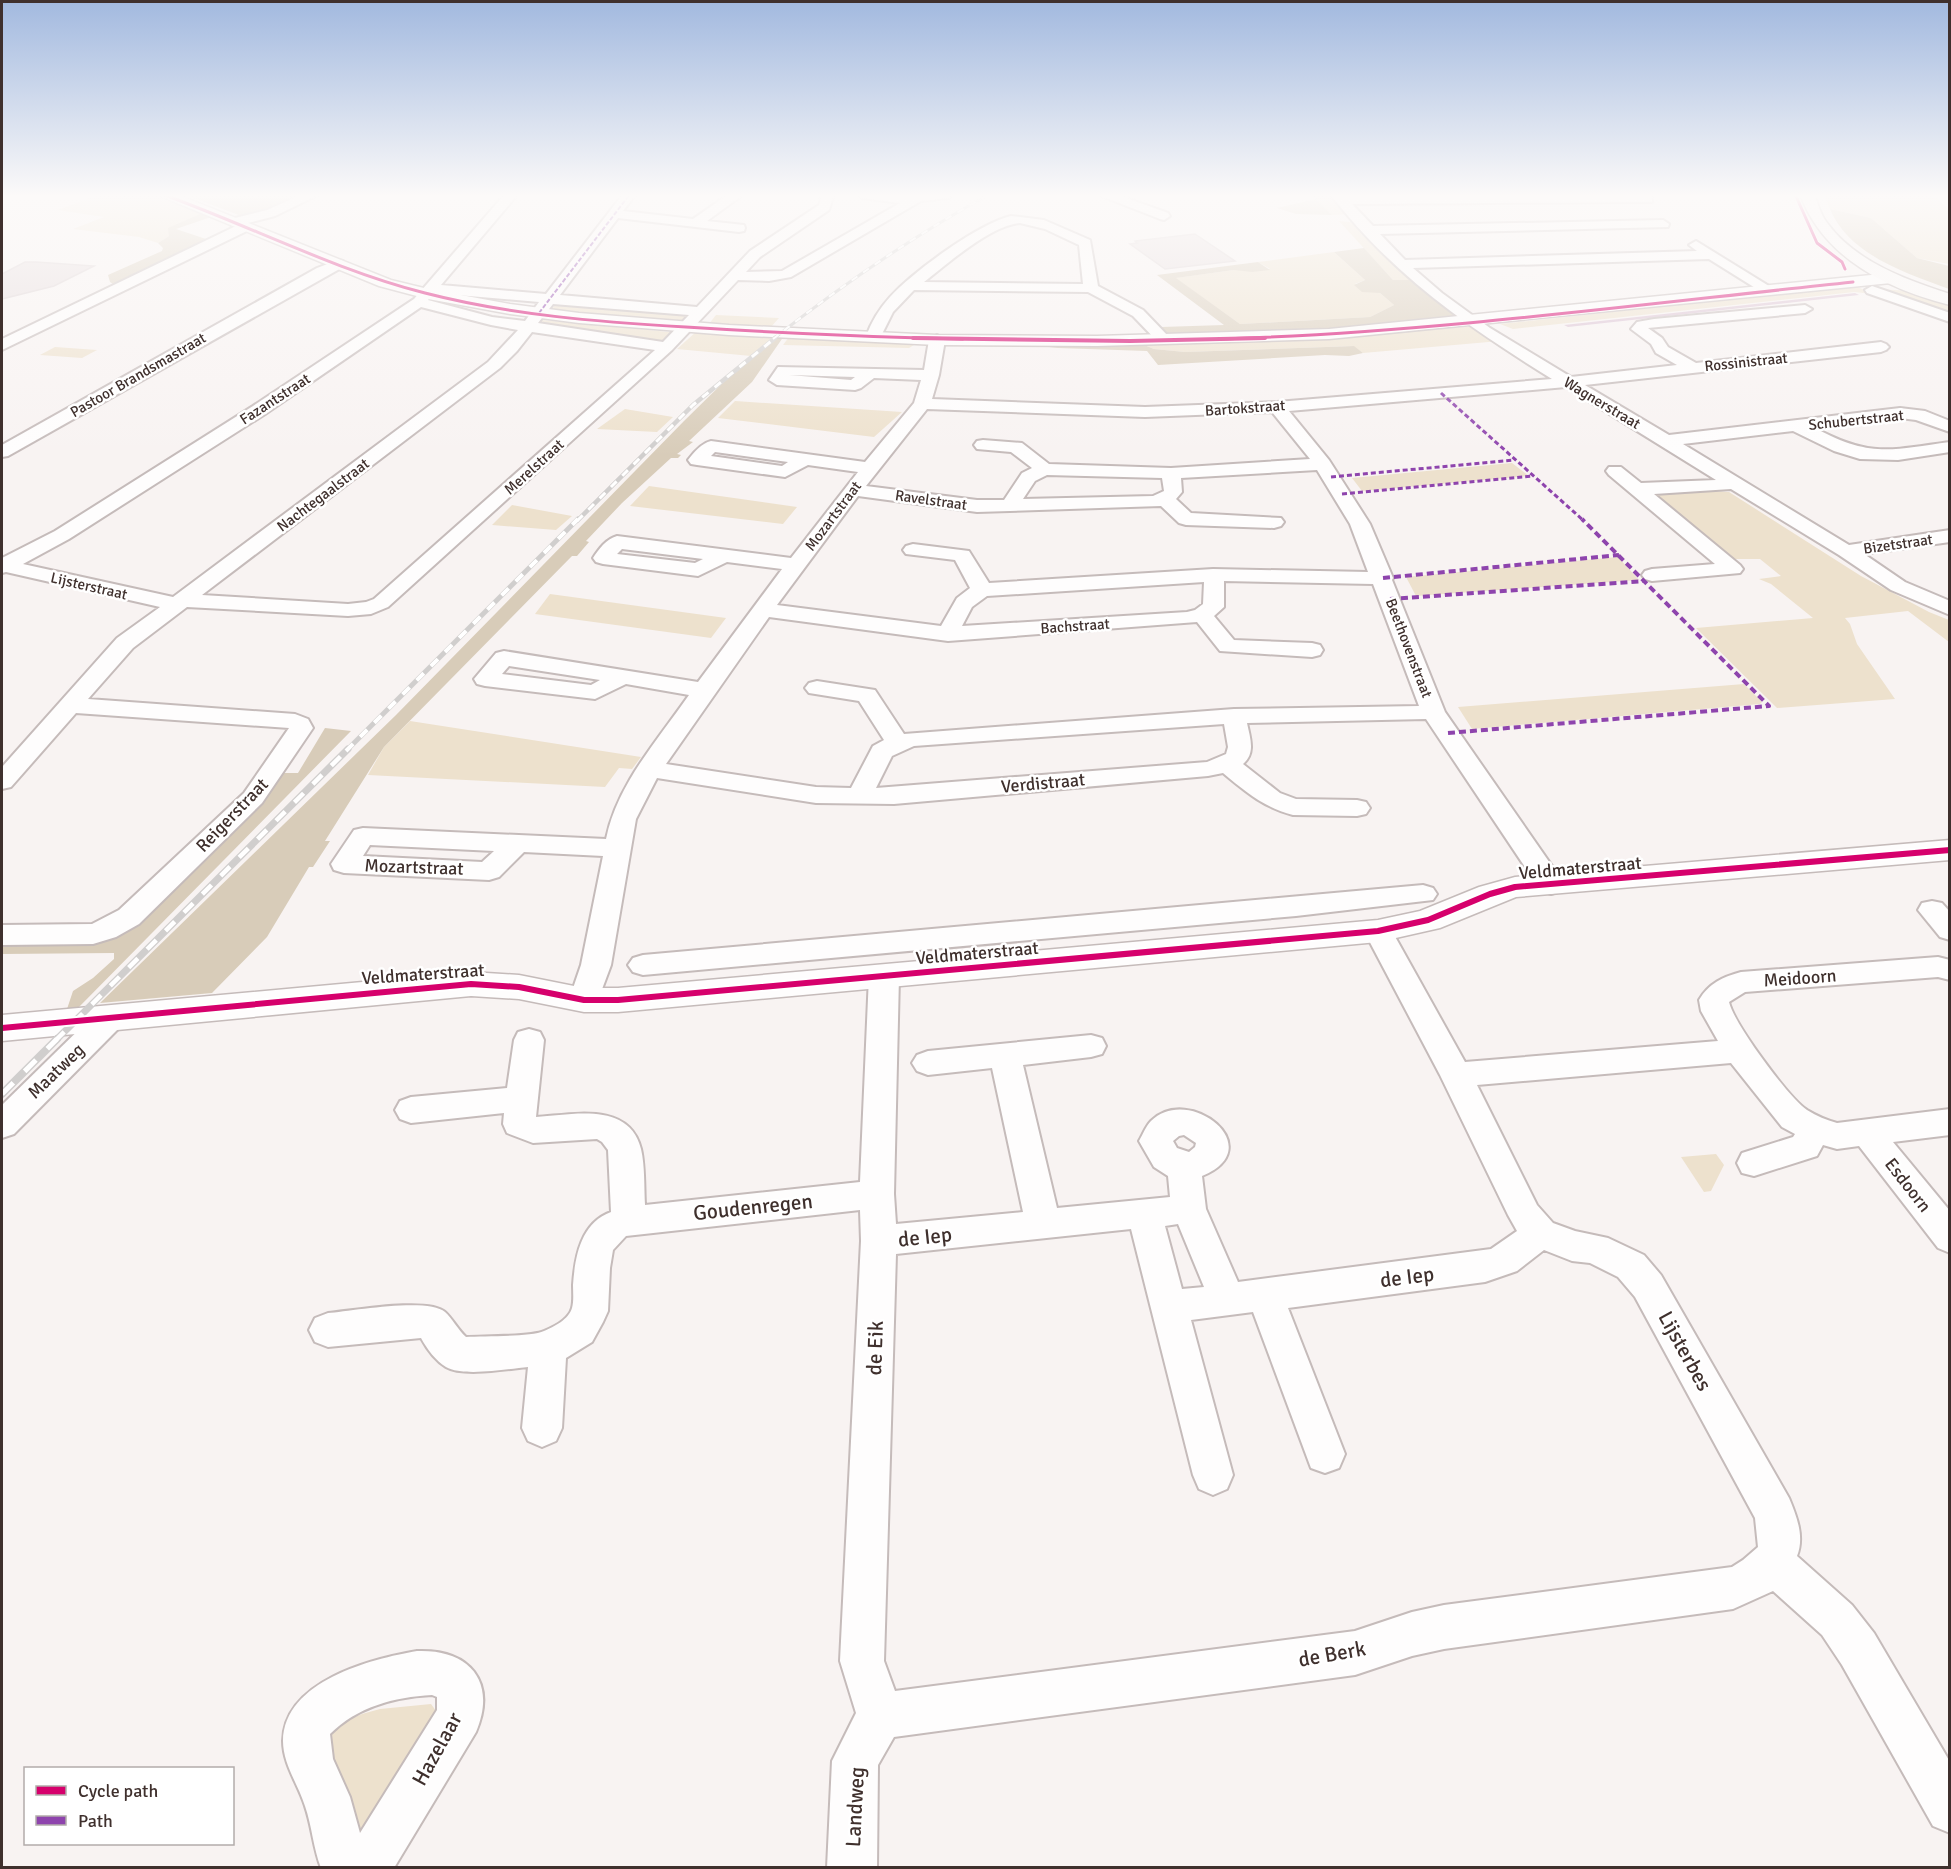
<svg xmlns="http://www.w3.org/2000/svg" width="1951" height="1869" font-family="Signika,sans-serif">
	<rect width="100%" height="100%" fill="#f8f3f2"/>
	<g fill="#ede1cd">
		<polygon points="100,194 148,194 202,213 169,228 169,236 158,243 139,237 73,229 104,217 58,210"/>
		<polygon points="1311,194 1332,194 1350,214 1332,215"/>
		<polygon points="1824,194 1931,194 1949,209 1949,264 1917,258 1871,218 1830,209"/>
		<polygon points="1339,221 1359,223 1414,280 1393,280"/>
		<polygon points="1334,252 1365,280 1355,284 1380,293 1394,305 1370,317 1240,324 1175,278 1234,270 1270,269 1258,262"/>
		<polygon points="1855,286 1874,294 1854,292 1513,329 1500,324"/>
		<polygon points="1877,289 1911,291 1949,304 1949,315"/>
		<polygon points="558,301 684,312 689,315 681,323 554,311 552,309"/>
		<polygon points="716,315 779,318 770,328 708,325"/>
		<polygon points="542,320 669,332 671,333 661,344 537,326"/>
		<polygon points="1466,327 1473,327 1500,341 1363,353 1353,346 1185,352 1154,349 1142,344 1319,339"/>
		<polygon points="697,331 778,336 751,356 677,349"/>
		<polygon points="789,337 917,343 909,348 783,345"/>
		<polygon points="55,347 97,350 82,358 40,355"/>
		<polygon points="735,401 902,412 874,437 718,418"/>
		<polygon points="625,409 673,417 657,432 597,429"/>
		<polygon points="1512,463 1529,476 1362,491 1352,478"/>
		<polygon points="649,486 797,507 783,524 630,506"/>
		<polygon points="1696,490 1729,492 1861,576 1929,612 1949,620 1949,642 1908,611 1845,618 1850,624 1857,644 1895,699 1777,708 1696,628 1813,618 1771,584 1759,579 1781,576 1760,559 1730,559 1648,492"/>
		<polygon points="512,505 572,516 556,530 492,525"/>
		<polygon points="1618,557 1639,580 1416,596 1406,577"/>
		<polygon points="550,594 726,618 711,638 535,614"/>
		<polygon points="1744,684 1762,702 1760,704 1472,729 1458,707"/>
		<polygon points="410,721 641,757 632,769 619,768 605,787 368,775 384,747"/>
		<polygon points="1716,1154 1724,1165 1711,1191 1704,1192 1681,1157"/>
		<polygon points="431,1704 439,1715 364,1849 325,1755 332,1732 343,1722 362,1714 380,1709"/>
	</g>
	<g fill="#d8ccb9">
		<polygon points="183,194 303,194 266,212 244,217"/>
		<polygon points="1316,199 1332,215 1296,214 1277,208"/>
		<path d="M1830 209 1871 218 1917 258 1949 266V289C1906 273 1849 255 1830 209Z"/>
		<polygon points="202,213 211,217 176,229 209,240 116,286 110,282 108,275 162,251 163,248 158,243 169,236 168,228"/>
		<polygon points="1364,248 1393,280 1414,280 1461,318 1260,334 1169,336 1161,327 1224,325 1157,275 1258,262 1270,270 1252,272 1234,270 1176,278 1240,324 1370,317 1394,305 1380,293 1362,292 1354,285 1365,280 1334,252"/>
		<polygon points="778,336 784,336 752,382 689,441 693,442 677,454 681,455 678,458 671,458 622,503 586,541 589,542 577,556 572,556 384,747 325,841 330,841 313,867 309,867 267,937 212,993 100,1003 396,715 684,421 745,361"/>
		<polygon points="1021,344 1142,344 1154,349 1185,352 1354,346 1363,353 1349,356 1325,355 1158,365 1147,351 1058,348"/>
		<polygon points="325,728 351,731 79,1007 67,1009 73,991 93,978 114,959 114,953 2,954 2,941 79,942 92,940 280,773 298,773"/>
	</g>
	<polygon fill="#dac1d2" points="1855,293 1859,295 1568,327 1564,325"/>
	<g fill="#e5dbdc" stroke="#dad0d1" stroke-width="1.5">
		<polygon points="1195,234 1235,261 1165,269 1130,244 1137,243 1135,241"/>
		<polygon points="25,262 36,262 94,266 54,286 2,299 2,274"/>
	</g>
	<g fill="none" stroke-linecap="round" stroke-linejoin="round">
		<defs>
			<g id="minor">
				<polygon points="303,194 320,194 275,216 248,223 252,226 251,229 2,350 2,339 236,226 231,225 230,222 231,219 267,210"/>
				<path d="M505 194H518L441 285 546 294 623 194H636L623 211 693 219 729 194H744L707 221 744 225 745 228 744 231 739 232 618 218 560 295 697 307 750 251 819 205 822 194H834L829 210 760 257 746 272 782 271 900 203 862 198 856 194H954L948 198 921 201 791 277 769 281 738 280 672 350 388 607 371 614 348 616 187 607 133 648 88 699 295 714 308 719 313 728 262 803 139 924 116 937 93 944 2 945V925L92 924 119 910 244 793 289 728 76 713 11 787 2 789V767L117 638 160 607 6 572 2 573V558L55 531 253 406 414 299ZM434 293 539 302 525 321 492 317 428 300ZM553 304 689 315 663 342 538 323ZM421 307 491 325 518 330 488 362 173 597 23 564 69 539 265 414ZM532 332 655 350 374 599 366 602 348 604 202 595 500 368 517 351Z"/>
				<polygon points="1096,194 1115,194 1168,213 1170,216 1164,220 1160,219"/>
				<path d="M1330 194 1345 196 1648 195 1652 196V202L1352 204 1373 226 1663 220 1669 224 1668 227 1380 234 1405 260 1697 251 1689 245 1696 241 1777 291 1775 294H1765L1709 259 1413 268 1442 293 1490 328 1571 377 1677 365 1656 353 1651 344 1631 329 1637 322 1654 319 1805 305 1812 309 1805 313 1648 328 1662 338 1668 347 1696 363 1881 342 1886 344 1889 347 1886 350 1881 352 1585 385 1669 435 1900 408 1925 411 1950 421V432L1916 420 1900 418 1815 428C1871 458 1890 450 1950 442V452L1898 460 1860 459 1834 451 1793 431 1683 444 1849 545 1950 530V542L1864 554 1905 582 1950 601V615L1891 590 1839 555 1731 489 1654 494 1740 565 1743 569 1740 573 1652 581 1645 579 1642 575 1645 571 1652 569 1715 564 1609 475 1606 471 1609 467H1621L1641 483 1716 480 1566 387 1289 411 1329 460 1370 524 1393 578 1392 580 1445 712 1561 879 1565 885 1561 891 1551 894 1541 891 1426 719 1247 723C1250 738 1256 753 1243 764L1280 793 1296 799 1357 800 1366 802 1370 808 1366 814 1357 816 1293 815C1263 807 1246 792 1223 773L1208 776 894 804 816 803 657 778 636 819 611 965 595 1008 584 1011 573 1008 569 1000 581 965 603 856 524 852 499 877 489 880 344 873 334 870 331 864 354 830 363 828 606 839C617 784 658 740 689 695L626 684 595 699 485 686 477 684 474 679 496 653 504 651 698 682 782 569 727 562 698 576 603 564 596 562 593 558C599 549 606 539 617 536L791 558 858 472 808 465 785 477 697 465 691 464 688 460C694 452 702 443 711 441L865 462 914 403 921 380 874 378 861 388 855 390 777 385 769 380 778 367 924 370 929 340 937 335 945 340 939 375 932 399 1145 407 1277 402 1552 379C1465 325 1394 276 1330 194ZM789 375 855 377 851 380ZM927 409 1145 417 1272 412 1310 459 1171 468 1049 464 1022 443 983 440 977 441 974 445 977 449 1011 452 1032 468 1022 473 1004 500H977L866 486ZM715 452 788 462 782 466 711 456ZM1317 470 1350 524 1368 572 1213 569 989 583 969 551 913 544 906 546 903 550 906 554 955 560 970 588 957 598 941 626 777 605 858 496 977 512 1161 506 1179 523 1186 525 1274 528 1281 526 1284 522 1281 518 1191 513 1176 499 1182 492 1181 478ZM1047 475 1162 478 1164 491 1153 496 1023 499 1035 481ZM622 549 703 559 695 563 617 554ZM1224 581 1373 584 1419 706 1234 709 904 734 875 690 817 681 809 683 805 688 809 693 859 701 884 740 873 746 851 788 816 787 666 764 769 617 948 641 1197 622 1220 651 1312 657 1320 655 1323 650 1320 645 1312 643 1234 640 1214 616 1224 607ZM1204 582 1203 604 1195 610 1187 612 962 626 972 607 987 596ZM509 666 600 680 591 685 502 674ZM1224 724 1228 747 1226 754 1207 762 876 788 892 756 914 746ZM370 845 494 851 482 862 363 856Z"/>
				<path d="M1011 216 1044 220 1090 240 1098 286 1143 310 1169 337 1172 340 1169 343H1159L1133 316 1088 292 914 290 893 312 879 340H869L866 337C871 322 880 308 890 297 914 271 978 224 1011 216ZM1020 223 1045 229 1079 245 1083 284 924 282C947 264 991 225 1020 223Z"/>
				<polygon points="338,260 343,261 345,264 343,267 8,456 2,457 2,445 317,268"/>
				<polygon points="1872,286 1950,313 1950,322 1867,293 1865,290"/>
				<polygon points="1423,885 1433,888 1437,894 1433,900 1296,916 643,975 633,972 628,965 633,958 643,955"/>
				<polygon points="1932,901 1942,903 1950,912 1950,940 1940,937 1918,910 1922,903"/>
				<path d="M1378 921 1388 924 1465 1062 1718 1041 1701 1011 1699 1000C1709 983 1723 977 1741 972L1938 957 1950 960V980L1938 977 1745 992 1729 1002C1734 1024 1789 1098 1807 1110 1817 1116 1826 1120 1837 1123L1950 1109V1135L1893 1142 1950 1211V1253L1938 1248 1859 1146 1837 1149 1823 1145 1817 1156 1754 1176 1742 1173 1737 1163 1742 1153 1793 1137 1795 1134 1782 1127 1731 1063 1477 1085 1537 1205 1553 1223 1575 1231 1608 1238 1644 1255 1661 1275 1789 1498C1796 1515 1805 1536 1797 1556L1852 1605 1874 1633 1950 1762V1833L1933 1826 1842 1665 1822 1635 1773 1591 1733 1609 1444 1649 1412 1656 1355 1675 894 1737 878 1765 877 1868H827L832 1761 856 1713 840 1661 861 1241 860 1210 626 1236 613 1250 610 1268 608 1311 603 1322 592 1342 566 1358 562 1428 556 1441 542 1447 528 1441 522 1428 528 1367C507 1369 463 1377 446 1367 436 1361 427 1349 421 1338L328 1347 315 1342 309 1330 315 1318 328 1313C351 1311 429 1297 445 1312 452 1318 458 1330 466 1337 484 1336 531 1337 544 1331 554 1327 569 1319 572 1308 574 1301 573 1292 573 1285 575 1256 581 1223 611 1212L608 1150 602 1142 597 1139 533 1143 507 1133 503 1124 504 1113 411 1123 400 1119 395 1110 400 1101 411 1097 507 1088 514 1040 518 1032 529 1029 540 1032 544 1040 536 1117C572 1115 629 1101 641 1149 645 1166 644 1187 645 1205L860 1182 869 976 874 969 884 966 894 969 899 976 894 1194 896 1224 1023 1212 992 1068 928 1075 917 1071 912 1063 917 1055 928 1051 1091 1035 1102 1038 1106 1046 1102 1054 1091 1057 1023 1065 1057 1208 1170 1197 1168 1176 1154 1167 1139 1141C1143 1134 1146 1126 1151 1121 1189 1083 1271 1148 1202 1176L1206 1209 1238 1282 1491 1249 1517 1231 1508 1215 1440 1075 1364 931 1368 924ZM1184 1135 1196 1143 1195 1147 1189 1152 1177 1148 1173 1141 1179 1136ZM1178 1224 1204 1287 1182 1289 1165 1226ZM1131 1229 1193 1475 1199 1489 1213 1495 1227 1489 1233 1475 1191 1320 1253 1312 1311 1468 1325 1473 1339 1468 1345 1454 1288 1308 1485 1282 1517 1271 1544 1250 1572 1261 1590 1263 1618 1277 1635 1297 1755 1518 1758 1547 1743 1560 1732 1567 1444 1605 1412 1612 1355 1631 895 1691 884 1661 896 1254Z"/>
				<polygon points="110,1007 121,1010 125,1018 121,1026 14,1134 2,1138 2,1105 99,1010"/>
				<path d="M417 1651C470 1649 497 1682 476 1732L394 1868H321C313 1847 312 1826 305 1806 298 1784 283 1764 283 1741 284 1681 371 1659 417 1651ZM432 1695 437 1697V1710L360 1833 350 1797 333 1759 330 1734C357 1707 394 1697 432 1695Z"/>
			</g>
			<g id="tertiary">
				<polygon points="155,194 176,194 391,280 428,289 510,304 579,313 729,325 937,335 1097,336 1329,329 1891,273 1899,278 1891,283 1329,339 1097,346 937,345 729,335 579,323 510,314 428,299 379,286"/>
				<polygon points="1950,840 1950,860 1516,897 1440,928 1378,942 618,1012 584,1012 519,999 471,996 2,1041 2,1015 471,972 519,975 584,988 618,988 1378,920 1420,911 1479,887 1515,877"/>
			</g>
			<path id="secondary" d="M1800 194H1814C1818 204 1821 216 1828 224 1856 262 1907 280 1950 294V305C1887 289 1823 258 1800 194Z"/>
		</defs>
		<use href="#minor" stroke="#c5bbba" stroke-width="4"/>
		<use href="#tertiary" stroke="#c5bbba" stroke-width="3"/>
		<use href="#secondary" stroke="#c5bbba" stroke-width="3"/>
		<use href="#minor" fill="#fefdfd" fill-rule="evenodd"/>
		<use href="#tertiary" fill="#fefdfd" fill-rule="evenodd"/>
		<use href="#secondary" fill="#fbf8f7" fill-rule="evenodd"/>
		<defs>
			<path id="rail-far4" d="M773 339C842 285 913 236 990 194"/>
			<polyline id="rail-far3" points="577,521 693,405 775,338"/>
			<polyline id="rail-far2" points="346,751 578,519"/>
			<polyline id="rail-far1" points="55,1041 348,749"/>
			<polyline id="rail" points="2,1094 57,1039"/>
		</defs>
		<use href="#rail-far4" stroke="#d0cecd" stroke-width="3"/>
		<use href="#rail-far3" stroke="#d0cecd" stroke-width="4.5"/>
		<use href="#rail-far2" stroke="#d0cecd" stroke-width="5"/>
		<use href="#rail-far1" stroke="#d0cecd" stroke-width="7"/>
		<use href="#rail" stroke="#d0cecd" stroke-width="8"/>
		<use href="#rail-far4" stroke="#fff" stroke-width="2" stroke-dasharray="7" stroke-linecap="butt"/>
		<use href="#rail-far3" stroke="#fff" stroke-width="3" stroke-dasharray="8" stroke-linecap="butt"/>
		<use href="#rail-far2" stroke="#fff" stroke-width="4" stroke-dasharray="10" stroke-linecap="butt"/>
		<use href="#rail-far1" stroke="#fff" stroke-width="4.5" stroke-dasharray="13" stroke-linecap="butt"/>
		<use href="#rail" stroke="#fff" stroke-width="5" stroke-dasharray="16" stroke-linecap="butt"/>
		<polyline stroke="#8e44ad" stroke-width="2" stroke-dasharray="4.5 2" stroke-linecap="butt" points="539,313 630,194"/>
		<g stroke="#8e44ad" stroke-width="3" stroke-dasharray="5 3" stroke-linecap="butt">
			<polyline points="1441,393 1584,521"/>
			<polyline points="1331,477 1514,460"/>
			<polyline points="1342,494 1533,476"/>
		</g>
		<g stroke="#8e44ad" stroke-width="4" stroke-dasharray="7 4" stroke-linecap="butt">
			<polyline points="1383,578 1619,555"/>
			<polyline points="1390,599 1644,581"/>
			<polyline points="1448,733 1769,706 1582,519"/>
		</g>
		<defs>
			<g id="cycleway-far2">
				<path d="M162 194C250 226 335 270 425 293 510 315 599 322 686 327 779 333 871 337 963 339"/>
				<polyline points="1795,194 1817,243 1842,262 1845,269"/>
				<path d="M1223 339C1434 332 1643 304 1853 282"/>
			</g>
			<polyline id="cycleway-far1" points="913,338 1130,341 1265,338"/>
			<polyline id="cycleway" points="2,1028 471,984 519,987 584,1000 618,1000 1378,931 1428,920 1490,894 1515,887 1950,850"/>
		</defs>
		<use href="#cycleway-far2" stroke="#fff" stroke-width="4.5"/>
		<use href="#cycleway-far1" stroke="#fff" stroke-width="6"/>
		<use href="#cycleway" stroke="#fff" stroke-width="10"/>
		<use href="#cycleway-far2" stroke="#d6006c" stroke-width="3"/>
		<use href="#cycleway-far1" stroke="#d6006c" stroke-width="4"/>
		<use href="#cycleway" stroke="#d6006c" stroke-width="6"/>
	</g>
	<linearGradient id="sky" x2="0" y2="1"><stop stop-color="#a2b9df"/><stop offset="0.43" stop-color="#fcfaf9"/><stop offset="1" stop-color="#fcfaf9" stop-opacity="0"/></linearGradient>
	<rect width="1951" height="456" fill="url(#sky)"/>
	<g text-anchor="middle" stroke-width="5" stroke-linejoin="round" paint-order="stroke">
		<g font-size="15" fill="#3f302d" stroke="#fff">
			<text transform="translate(1746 362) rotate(-6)" y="5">Rossinistraat</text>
			<text transform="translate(138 375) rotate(-30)" y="5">Pastoor Brandsmastraat</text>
			<text transform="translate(275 399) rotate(-33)" y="5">Fazantstraat</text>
			<text transform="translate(1602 403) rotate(31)" y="5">Wagnerstraat</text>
			<text transform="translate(1245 408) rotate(-4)" y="5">Bartokstraat</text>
			<text transform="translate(1856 420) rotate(-6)" y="5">Schubertstraat</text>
			<text transform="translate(534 467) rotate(-42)" y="5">Merelstraat</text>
			<text transform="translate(323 495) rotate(-37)" y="5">Nachtegaalstraat</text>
			<text transform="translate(931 500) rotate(8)" y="5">Ravelstraat</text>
			<text transform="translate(833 516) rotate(-53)" y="5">Mozartstraat</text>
			<text transform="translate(1898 544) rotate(-8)" y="5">Bizetstraat</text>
			<text transform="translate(89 586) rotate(13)" y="5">Lijsterstraat</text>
			<text transform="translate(1075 626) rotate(-4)" y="5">Bachstraat</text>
			<text transform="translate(1409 648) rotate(69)" y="5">Beethovenstraat</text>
		</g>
		<g font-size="18" fill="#3f302d" stroke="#fff">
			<text transform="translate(1043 783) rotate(-5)" y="6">Verdistraat</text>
			<text transform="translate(232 815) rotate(-46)" y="6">Reigerstraat</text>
			<text transform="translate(414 867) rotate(2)" y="6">Mozartstraat</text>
			<text transform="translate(1580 868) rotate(-5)" y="6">Veldmaterstraat</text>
			<text transform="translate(977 953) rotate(-5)" y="6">Veldmaterstraat</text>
			<text transform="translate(423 974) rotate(-4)" y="6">Veldmaterstraat</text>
			<text transform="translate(1800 978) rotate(-4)" y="6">Meidoorn</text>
			<text transform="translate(56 1071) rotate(-44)" y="6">Maatweg</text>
			<text transform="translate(1908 1185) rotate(52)" y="6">Esdoorn</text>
		</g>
		<g font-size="21" fill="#3f302d" stroke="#fff">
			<text transform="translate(753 1207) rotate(-6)" y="7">Goudenregen</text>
			<text transform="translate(925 1237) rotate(-6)" y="7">de Iep</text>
			<text transform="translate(1407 1277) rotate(-7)" y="7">de Iep</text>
			<text transform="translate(875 1348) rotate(-88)" y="7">de Eik</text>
			<text transform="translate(1685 1351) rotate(61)" y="7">Lijsterbes</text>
			<text transform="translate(1332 1654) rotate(-10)" y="7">de Berk</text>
			<text transform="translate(437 1749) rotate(-61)" y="7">Hazelaar</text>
			<text transform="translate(855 1807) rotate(-87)" y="7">Landweg</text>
		</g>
	</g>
	<rect width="1951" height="1869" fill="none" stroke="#3f302d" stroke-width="6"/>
	<rect x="24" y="1767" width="210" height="78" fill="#ffffff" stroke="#b2acab" stroke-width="1.5"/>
	<rect x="36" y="1786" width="30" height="9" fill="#d6006c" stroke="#b2acab" stroke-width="1.5"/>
	<text x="78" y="1797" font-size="18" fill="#3f302d">Cycle path</text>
	<rect x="36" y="1816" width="30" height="9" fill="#8e44ad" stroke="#b2acab" stroke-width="1.5"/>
	<text x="78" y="1827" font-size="18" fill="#3f302d">Path</text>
</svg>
